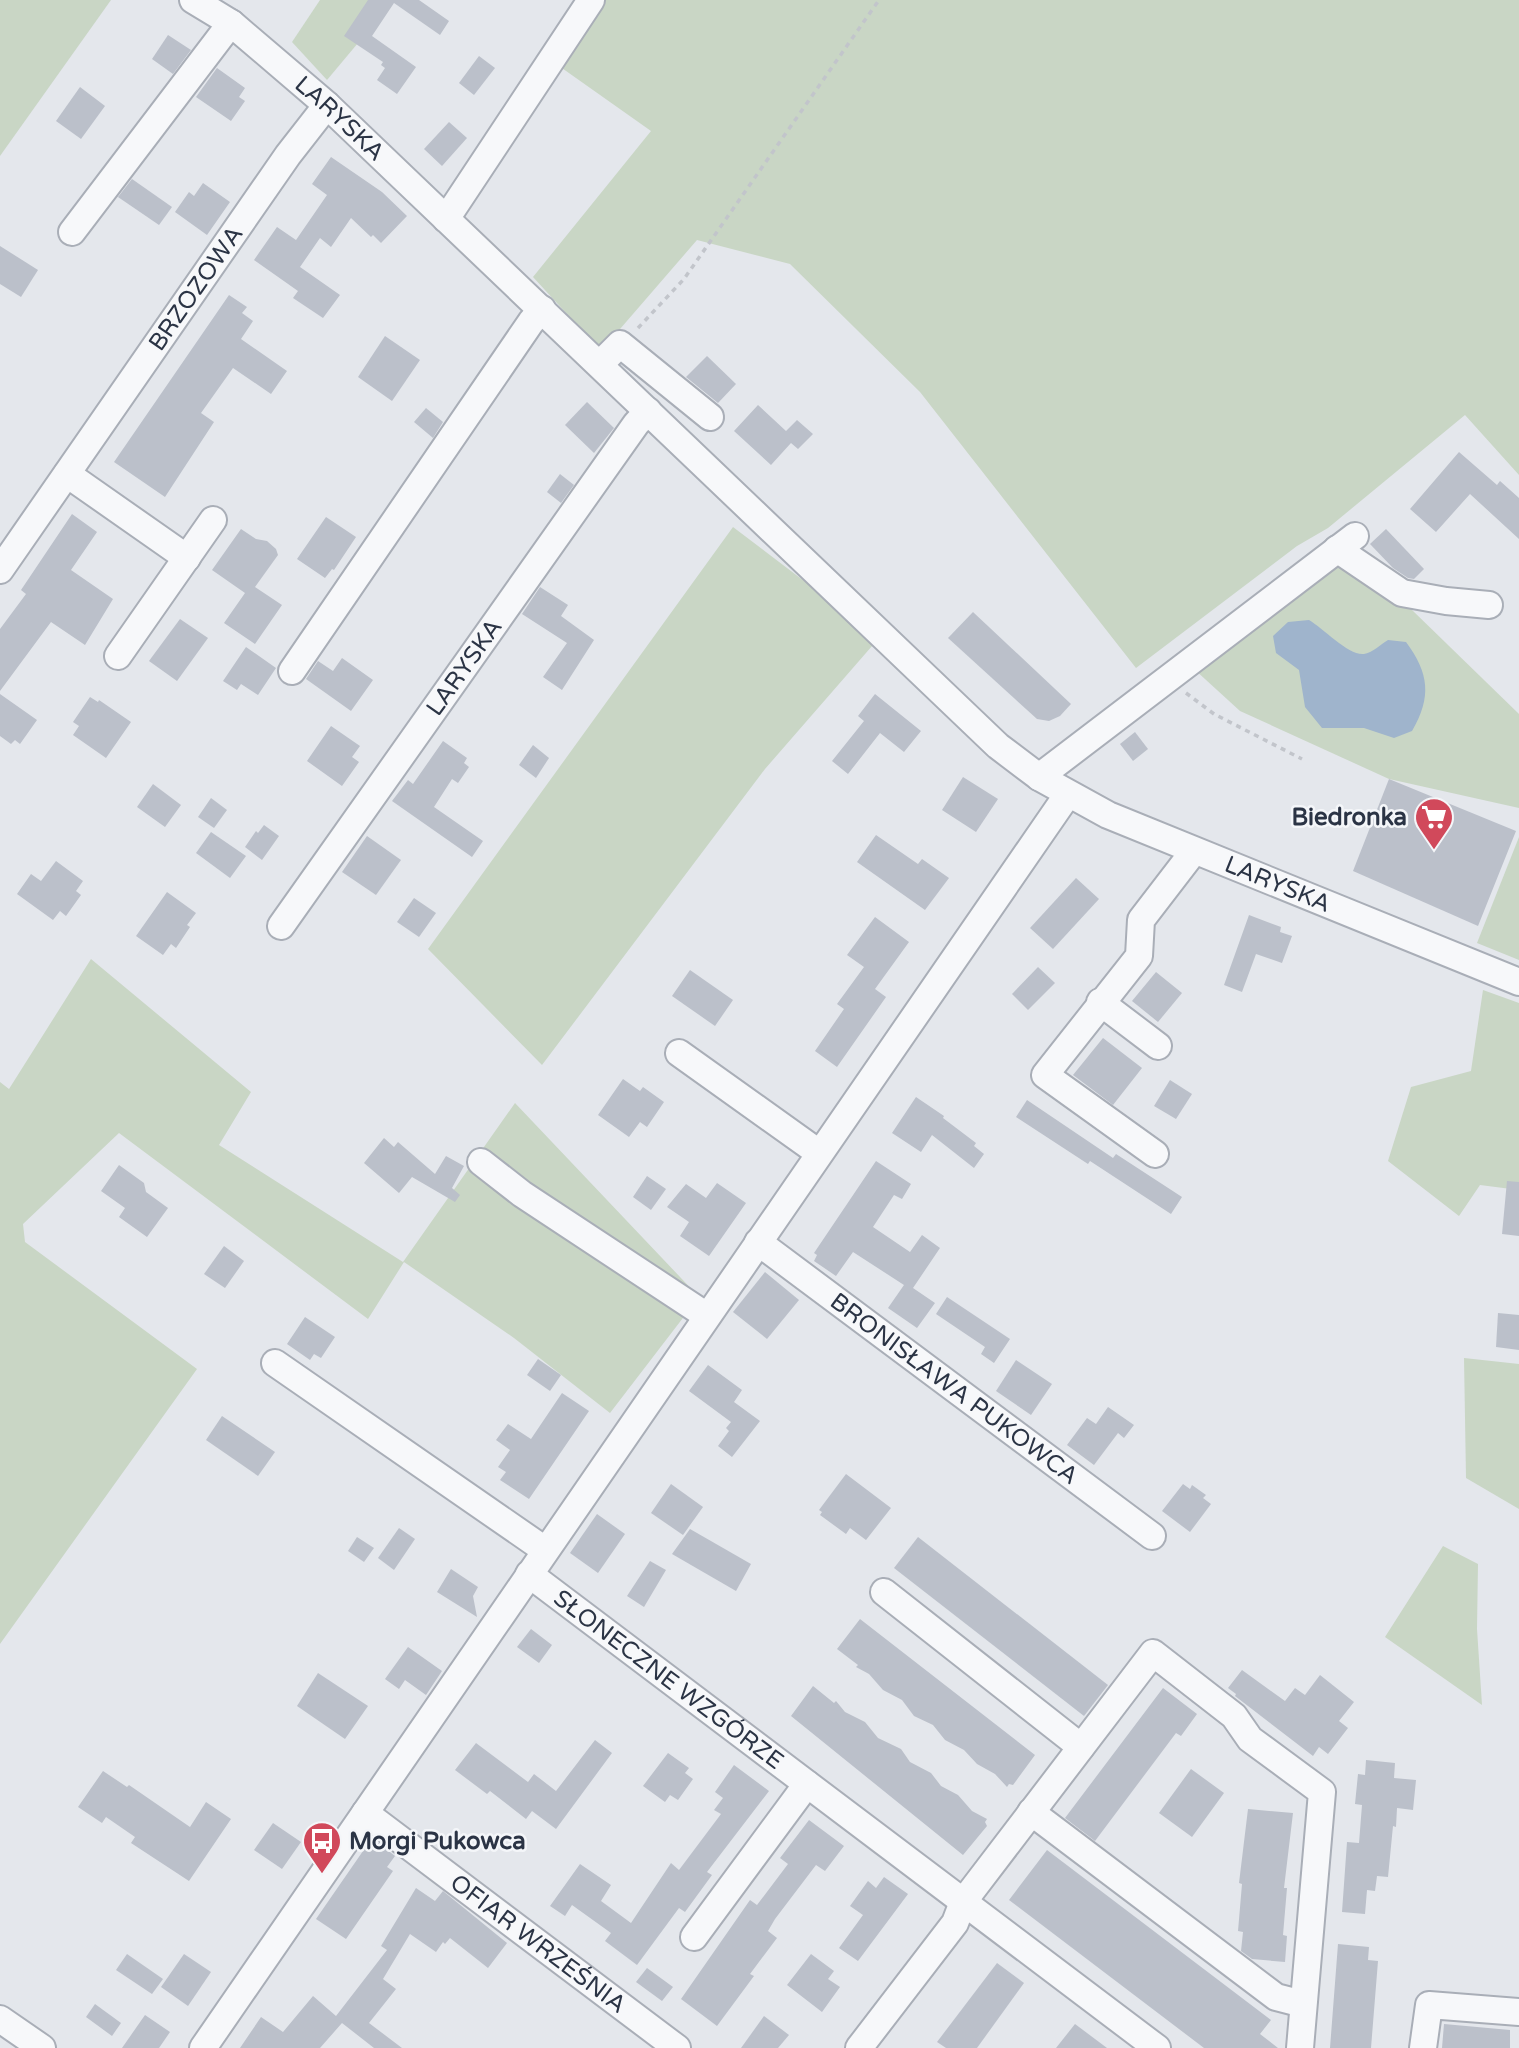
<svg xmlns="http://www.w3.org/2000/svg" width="1519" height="2048" font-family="'Varela Round',sans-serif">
	<rect width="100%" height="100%" fill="#e4e7ec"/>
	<g fill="#c9d6c5">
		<polygon points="0,0 111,0 0,156"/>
		<polygon points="320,0 394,0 327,80 292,42"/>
		<polygon points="601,0 1519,0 1519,475 1465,415 1328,528 1297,546 1136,668 920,392 790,264 697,240 601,351 533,277 651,131 559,66"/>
		<polygon points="733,527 879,638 765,769 542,1065 428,949"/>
		<polygon points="1339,563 1411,609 1519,714 1519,808 1389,779 1240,711 1194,669"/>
		<polygon points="1519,837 1519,960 1477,943"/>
		<polygon points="91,959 251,1092 219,1145 403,1262 515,1103 699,1297 610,1413 514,1338 404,1262 368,1319 119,1133 23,1224 25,1242 197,1369 0,1644 0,1082 9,1089"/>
		<polygon points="1483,990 1519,1003 1519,1190 1480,1185 1459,1216 1388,1161 1411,1087 1471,1071"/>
		<polygon points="1464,1358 1519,1364 1519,1509 1466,1478"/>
		<polygon points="1443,1546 1478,1564 1477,1629 1482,1705 1385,1637"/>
	</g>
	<path fill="#9fb4cc" d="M1309 620C1324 629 1349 656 1364 654 1372 653 1381 644 1388 640L1406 642C1429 673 1432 697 1412 731L1394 738 1364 728H1322L1305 707 1299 670 1276 653 1273 636 1288 622Z"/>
	<g fill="#bbc0ca">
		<polygon points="368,0 419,0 449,21 440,35 394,3 372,36 416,67 397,94 377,80 385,68 381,65 383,62 344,36"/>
		<polygon points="168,35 191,50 173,74 152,59"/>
		<polygon points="479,56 495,68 474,95 459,83"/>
		<polygon points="217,68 245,88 239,97 245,101 231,121 196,97"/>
		<polygon points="80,87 105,106 81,139 56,121"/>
		<polygon points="449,122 467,138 442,166 424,149"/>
		<polygon points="331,157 382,192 407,216 381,243 373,235 371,237 351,218 331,247 320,238 300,267 340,295 323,318 293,298 298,291 254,260 277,227 296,240 327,195 312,184"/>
		<polygon points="132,179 172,207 159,225 118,197"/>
		<polygon points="203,183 230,202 207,235 175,212 189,192 194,196"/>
		<polygon points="0,246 38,270 21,297 0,284"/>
		<polygon points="229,295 247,307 242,313 253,321 241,339 287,371 271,394 233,368 201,413 214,422 165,497 114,462"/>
		<polygon points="385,336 420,360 392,401 358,377"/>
		<polygon points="707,356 736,384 718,403 686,377"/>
		<polygon points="587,402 614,428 594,453 565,425"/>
		<polygon points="758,405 786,431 797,420 813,434 798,449 791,443 771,465 734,431"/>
		<polygon points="426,408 443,422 433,438 414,422"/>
		<polygon points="1459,452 1497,485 1500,481 1519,498 1519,539 1470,494 1436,532 1410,509"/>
		<polygon points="560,474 574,485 561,503 547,492"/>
		<polygon points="72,514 97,532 71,570 113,599 85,645 51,622 0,691 0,629 26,594 21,590"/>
		<polygon points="326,517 356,537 334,570 332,569 325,578 297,559"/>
		<polygon points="241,529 256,539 267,541 276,549 278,555 255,587 282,605 255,644 224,623 245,593 212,570"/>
		<polygon points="1386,529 1424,569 1414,579 1408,578 1393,568 1370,544"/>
		<polygon points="540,587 568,605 561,616 594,640 562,690 543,677 567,643 522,614"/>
		<polygon points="973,612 1071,704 1060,716 1049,721 1037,719 948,638"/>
		<polygon points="180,619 208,638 177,681 149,661"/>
		<polygon points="246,647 276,668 258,695 241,684 237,690 223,681"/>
		<polygon points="342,658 373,680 351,711 306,679 318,661 333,671"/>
		<polygon points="0,694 37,720 20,744 15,740 11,744 0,736"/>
		<polygon points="875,694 921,731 904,752 880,733 848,774 832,761 864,721 858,716"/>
		<polygon points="90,697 98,702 99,700 131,722 106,758 73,735 79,726 73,722"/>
		<polygon points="331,726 360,746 352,757 359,762 342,786 307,761"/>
		<polygon points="1135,732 1148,749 1133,761 1120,744"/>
		<polygon points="443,741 467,758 464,763 469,767 458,783 452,779 434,807 483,841 472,857 392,801 408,780 413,784"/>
		<polygon points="533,745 549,758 536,778 519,765"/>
		<polygon points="963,777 998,799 976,832 942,810"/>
		<polygon points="1389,779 1516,831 1478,926 1353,871"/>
		<polygon points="153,784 181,805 165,827 137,807"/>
		<polygon points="211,798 227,810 214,828 198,817"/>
		<polygon points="264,825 279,836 262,860 245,847 256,831 258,833"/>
		<polygon points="211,832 246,856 230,878 196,853"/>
		<polygon points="876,835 918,864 922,859 949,878 925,910 857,862"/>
		<polygon points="367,836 401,860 376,895 342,872"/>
		<polygon points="56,861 83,881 76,891 81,895 66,916 60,911 53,920 17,894 31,874 41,881"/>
		<polygon points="1076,878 1099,899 1053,949 1030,928"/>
		<polygon points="167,892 196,913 187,925 190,927 176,948 171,944 163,955 136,936"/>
		<polygon points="414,898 436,913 419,937 397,922"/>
		<polygon points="1249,915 1281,927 1280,932 1292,936 1282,963 1256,954 1242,992 1224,985"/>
		<polygon points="875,917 909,942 875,989 886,997 837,1067 815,1051 844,1009 837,1004 864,967 847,955"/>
		<polygon points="1038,967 1055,983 1028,1010 1012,994"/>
		<polygon points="690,970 733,1000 715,1026 672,996"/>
		<polygon points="1156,972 1182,993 1158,1022 1132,1001"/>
		<polygon points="1103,1038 1142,1068 1113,1105 1073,1075"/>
		<polygon points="623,1079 640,1091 643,1087 664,1102 647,1127 640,1122 629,1137 598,1115"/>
		<polygon points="1170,1080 1192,1094 1176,1119 1154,1106"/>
		<polygon points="916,1097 944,1116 943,1118 976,1143 974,1146 984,1154 974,1168 932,1135 921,1152 892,1133"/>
		<polygon points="1027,1100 1113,1158 1116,1154 1182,1197 1171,1214 1090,1161 1088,1164 1016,1117"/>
		<polygon points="384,1138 394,1147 398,1142 435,1174 446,1156 464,1166 452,1188 460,1195 455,1202 412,1177 399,1193 364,1163"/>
		<polygon points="876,1161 911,1184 902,1199 894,1195 873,1227 910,1252 922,1235 940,1248 913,1288 935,1303 917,1328 888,1308 904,1285 853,1252 836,1276 814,1261 817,1255 814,1253"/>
		<polygon points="119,1165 144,1183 146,1192 168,1208 147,1237 119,1217 125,1208 101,1191"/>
		<polygon points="647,1176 666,1189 651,1210 633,1197"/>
		<polygon points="1507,1181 1519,1182 1519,1236 1502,1234"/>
		<polygon points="717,1183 746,1203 709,1256 680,1236 689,1222 667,1207 686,1184 706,1198"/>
		<polygon points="224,1246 244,1261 225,1288 204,1274"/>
		<polygon points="765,1272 799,1300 767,1339 733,1312"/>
		<polygon points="947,1297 1010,1339 994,1363 981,1354 985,1347 936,1314"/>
		<polygon points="1498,1313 1519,1315 1519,1350 1496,1347"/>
		<polygon points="305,1317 335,1337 321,1358 314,1354 310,1360 287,1344"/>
		<polygon points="538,1359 561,1375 550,1391 527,1375"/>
		<polygon points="1016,1360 1052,1384 1031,1415 996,1391"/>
		<polygon points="708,1365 742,1390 734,1402 760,1421 732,1457 718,1446 729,1431 726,1428 731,1422 689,1391"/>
		<polygon points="562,1393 589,1411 529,1499 500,1480 506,1472 498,1467 510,1450 496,1440 508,1424 531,1439"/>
		<polygon points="1108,1407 1134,1425 1124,1438 1118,1433 1094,1465 1067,1445 1087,1418 1096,1424"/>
		<polygon points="222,1416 275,1452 258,1476 206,1440"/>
		<polygon points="846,1474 891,1508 866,1540 850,1528 846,1534 820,1515 822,1512 819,1510"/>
		<polygon points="671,1484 703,1507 683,1535 651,1513"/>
		<polygon points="1183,1484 1190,1489 1192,1485 1206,1495 1203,1498 1211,1504 1190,1532 1162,1511"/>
		<polygon points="597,1514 625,1534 598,1573 570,1553"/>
		<polygon points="399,1528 415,1539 394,1570 378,1558"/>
		<polygon points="690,1529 751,1564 736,1591 672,1554"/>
		<polygon points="357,1537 374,1548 364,1562 348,1551"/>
		<polygon points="918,1537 1108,1685 1084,1716 894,1568"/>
		<polygon points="650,1561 666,1570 644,1607 627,1596"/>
		<polygon points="451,1569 478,1587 473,1596 477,1617 437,1592"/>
		<polygon points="860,1619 1035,1755 1013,1785 1009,1784 1007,1787 995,1774 977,1764 964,1750 945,1740 933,1725 914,1716 902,1700 883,1690 869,1674 856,1667 858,1665 837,1649"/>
		<polygon points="531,1629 552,1645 539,1663 517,1647"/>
		<polygon points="408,1647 442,1671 426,1695 405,1680 399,1689 385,1679"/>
		<polygon points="1242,1670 1285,1701 1295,1688 1305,1695 1320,1675 1354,1702 1339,1721 1348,1728 1328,1754 1319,1747 1313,1756 1235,1696 1236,1694 1228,1688"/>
		<polygon points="318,1673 368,1706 345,1739 297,1706"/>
		<polygon points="813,1686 834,1703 836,1701 845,1712 865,1722 878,1738 901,1749 910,1762 931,1773 941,1786 958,1795 972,1811 987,1819 985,1822 987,1826 963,1855 791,1716"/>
		<polygon points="1163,1688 1197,1714 1181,1736 1176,1733 1095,1841 1065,1818"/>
		<polygon points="595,1740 612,1753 556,1829 532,1811 526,1819 490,1791 487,1794 455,1770 476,1743 528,1782 534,1774 556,1791"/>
		<polygon points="668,1753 689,1768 685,1773 693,1779 678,1800 670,1795 665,1802 643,1786"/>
		<polygon points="1366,1760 1395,1763 1394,1778 1416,1780 1413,1810 1397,1808 1396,1827 1393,1826 1388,1877 1377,1876 1375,1891 1367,1890 1365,1914 1342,1912 1347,1842 1359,1843 1362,1805 1355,1804 1358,1774 1365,1775"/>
		<polygon points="734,1765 769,1791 707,1872 712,1875 685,1912 679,1908 637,1965 605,1941 611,1933 572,1905 565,1916 550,1906 580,1864 611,1885 601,1901 631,1923 671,1863 679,1870 721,1814 714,1810 723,1798 715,1792"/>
		<polygon points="1191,1769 1224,1793 1192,1837 1159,1813"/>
		<polygon points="103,1771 127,1787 129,1785 190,1827 206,1802 231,1819 189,1881 131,1843 135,1837 106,1817 102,1823 78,1807"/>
		<polygon points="1248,1809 1293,1813 1284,1888 1287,1888 1283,1935 1287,1936 1285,1962 1252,1959 1241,1951 1243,1932 1238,1931 1242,1884 1239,1883"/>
		<polygon points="809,1820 844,1846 825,1871 816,1865 775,1919 768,1931 777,1938 750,1974 754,1976 717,2026 681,1999 750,1900 757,1905 788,1864 780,1858"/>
		<polygon points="273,1823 301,1842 282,1869 254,1850"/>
		<polygon points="372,1838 395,1856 387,1867 393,1871 346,1939 316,1919"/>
		<polygon points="1047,1850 1271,2020 1260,2034 1278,2048 1204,2048 1009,1900"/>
		<polygon points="884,1877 908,1894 858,1961 839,1948 863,1915 850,1906 868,1881 876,1888"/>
		<polygon points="416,1888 435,1901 443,1891 507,1943 488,1968 450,1938 445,1944 443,1942 436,1952 410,1934 383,1979 396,1989 369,2023 402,2048 374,2048 342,2023 320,2048 240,2048 261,2017 283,2032 313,1996 336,2016 387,1950 381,1946"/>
		<polygon points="1338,1944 1369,1947 1368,1960 1378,1961 1371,2048 1330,2048"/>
		<polygon points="127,1954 163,1979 152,1994 116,1970"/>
		<polygon points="184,1954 211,1972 188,2006 161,1987"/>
		<polygon points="811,1954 834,1971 828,1979 840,1987 822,2012 787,1985"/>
		<polygon points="997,1963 1024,1983 977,2048 946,2048 937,2042"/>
		<polygon points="647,1968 673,1987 662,2001 636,1982"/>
		<polygon points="95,2004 121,2023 112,2036 86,2017"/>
		<polygon points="145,2015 170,2032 159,2048 122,2048"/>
		<polygon points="764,2016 789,2035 778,2048 741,2048"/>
		<polygon points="1075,2024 1107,2048 1056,2048"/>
		<polygon points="1444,2024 1510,2030 1510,2048 1442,2048"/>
	</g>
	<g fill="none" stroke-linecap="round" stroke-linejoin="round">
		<defs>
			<g id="minor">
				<path id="s1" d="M193 0 231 23 327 105 998 746 1039 777 1108 815 1519 982"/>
				<polyline points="446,219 591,0"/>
				<polyline points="72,232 231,23"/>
				<polyline points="600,364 620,344 710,417"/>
				<polyline points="67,474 187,558"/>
				<polyline points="1337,549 1402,593 1446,601 1489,605"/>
				<path id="s2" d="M0 570 288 155 327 105"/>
				<polyline points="118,656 213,520"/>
				<polyline points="292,671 531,322 542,309"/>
				<polyline points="1039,777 1355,536"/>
				<path id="s3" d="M281 926 636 424 648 411"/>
				<polyline points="1100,1002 1158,1046"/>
				<polyline points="679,1053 819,1153"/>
				<polyline points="1155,1154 1045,1075 1139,956 1141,920 1194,851"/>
				<polyline points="481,1162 522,1194 707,1316"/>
				<path id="s4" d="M758 1242 1152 1536"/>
				<polyline points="275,1363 545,1550"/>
				<path id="s5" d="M529 1574 1157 2048"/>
				<polyline points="884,1592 1081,1747"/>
				<polyline points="1031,1812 1276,1997 1303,2004"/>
				<path id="s6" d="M365 1813 677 2048"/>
				<polyline points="694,1937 807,1784"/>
				<polyline points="0,2019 42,2048"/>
				<polyline points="203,2048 1068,794"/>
				<polyline points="859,2048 955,1923 963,1902 1153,1653 1234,1716 1250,1739 1322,1792 1300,2048"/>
				<polyline points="1423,2048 1429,2005 1519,2012"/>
			</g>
		</defs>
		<use href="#minor" stroke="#a9aeb7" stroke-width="30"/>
		<g stroke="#c2c5cb" stroke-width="3.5" stroke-dasharray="5 5" stroke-linecap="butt">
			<polyline points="638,328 684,279 879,0"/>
			<polyline points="1186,693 1214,714 1302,759"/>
		</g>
		<use href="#minor" stroke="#f7f8fa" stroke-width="26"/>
	</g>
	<defs>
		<symbol id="supermarket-pin" viewBox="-11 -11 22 30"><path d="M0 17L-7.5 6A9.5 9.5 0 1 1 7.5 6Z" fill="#d1495b" stroke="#f4f6f9"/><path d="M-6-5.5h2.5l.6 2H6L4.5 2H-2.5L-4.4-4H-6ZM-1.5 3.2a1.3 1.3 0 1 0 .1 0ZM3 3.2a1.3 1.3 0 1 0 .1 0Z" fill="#fff"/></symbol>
		<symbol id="bus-pin" viewBox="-11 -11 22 30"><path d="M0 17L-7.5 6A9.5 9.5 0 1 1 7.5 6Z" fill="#d1495b" stroke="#f4f6f9"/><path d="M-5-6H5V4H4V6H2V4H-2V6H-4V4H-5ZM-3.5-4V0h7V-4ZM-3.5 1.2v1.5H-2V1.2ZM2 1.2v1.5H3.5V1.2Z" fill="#fff"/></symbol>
	</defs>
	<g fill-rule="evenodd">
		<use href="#supermarket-pin" x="1412" y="795" width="44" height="60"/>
		<use href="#bus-pin" x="300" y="1819" width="44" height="60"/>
	</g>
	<g text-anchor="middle" stroke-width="5" stroke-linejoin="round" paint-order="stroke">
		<g font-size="24" fill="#2b3445" stroke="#f4f6f9">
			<text dy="8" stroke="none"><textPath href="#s1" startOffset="189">LARYSKA</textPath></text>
			<text dy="8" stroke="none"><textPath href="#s2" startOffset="343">BRZOZOWA</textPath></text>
			<text dy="8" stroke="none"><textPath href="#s3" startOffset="317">LARYSKA</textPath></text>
			<text dy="8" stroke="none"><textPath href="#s1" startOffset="1412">LARYSKA</textPath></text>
			<text dy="8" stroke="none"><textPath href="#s4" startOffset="245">BRONISŁAWA PUKOWCA</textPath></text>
			<text dy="8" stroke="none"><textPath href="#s5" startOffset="175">SŁONECZNE WZGÓRZE</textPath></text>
			<text dy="8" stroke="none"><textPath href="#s6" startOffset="217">OFIAR WRZEŚNIA</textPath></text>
		</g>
		<g font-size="24" font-weight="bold" fill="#2b3445" stroke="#f4f6f9" text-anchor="end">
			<text x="1407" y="825">Biedronka</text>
			<text x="349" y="1849" text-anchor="start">Morgi Pukowca</text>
		</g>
	</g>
</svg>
